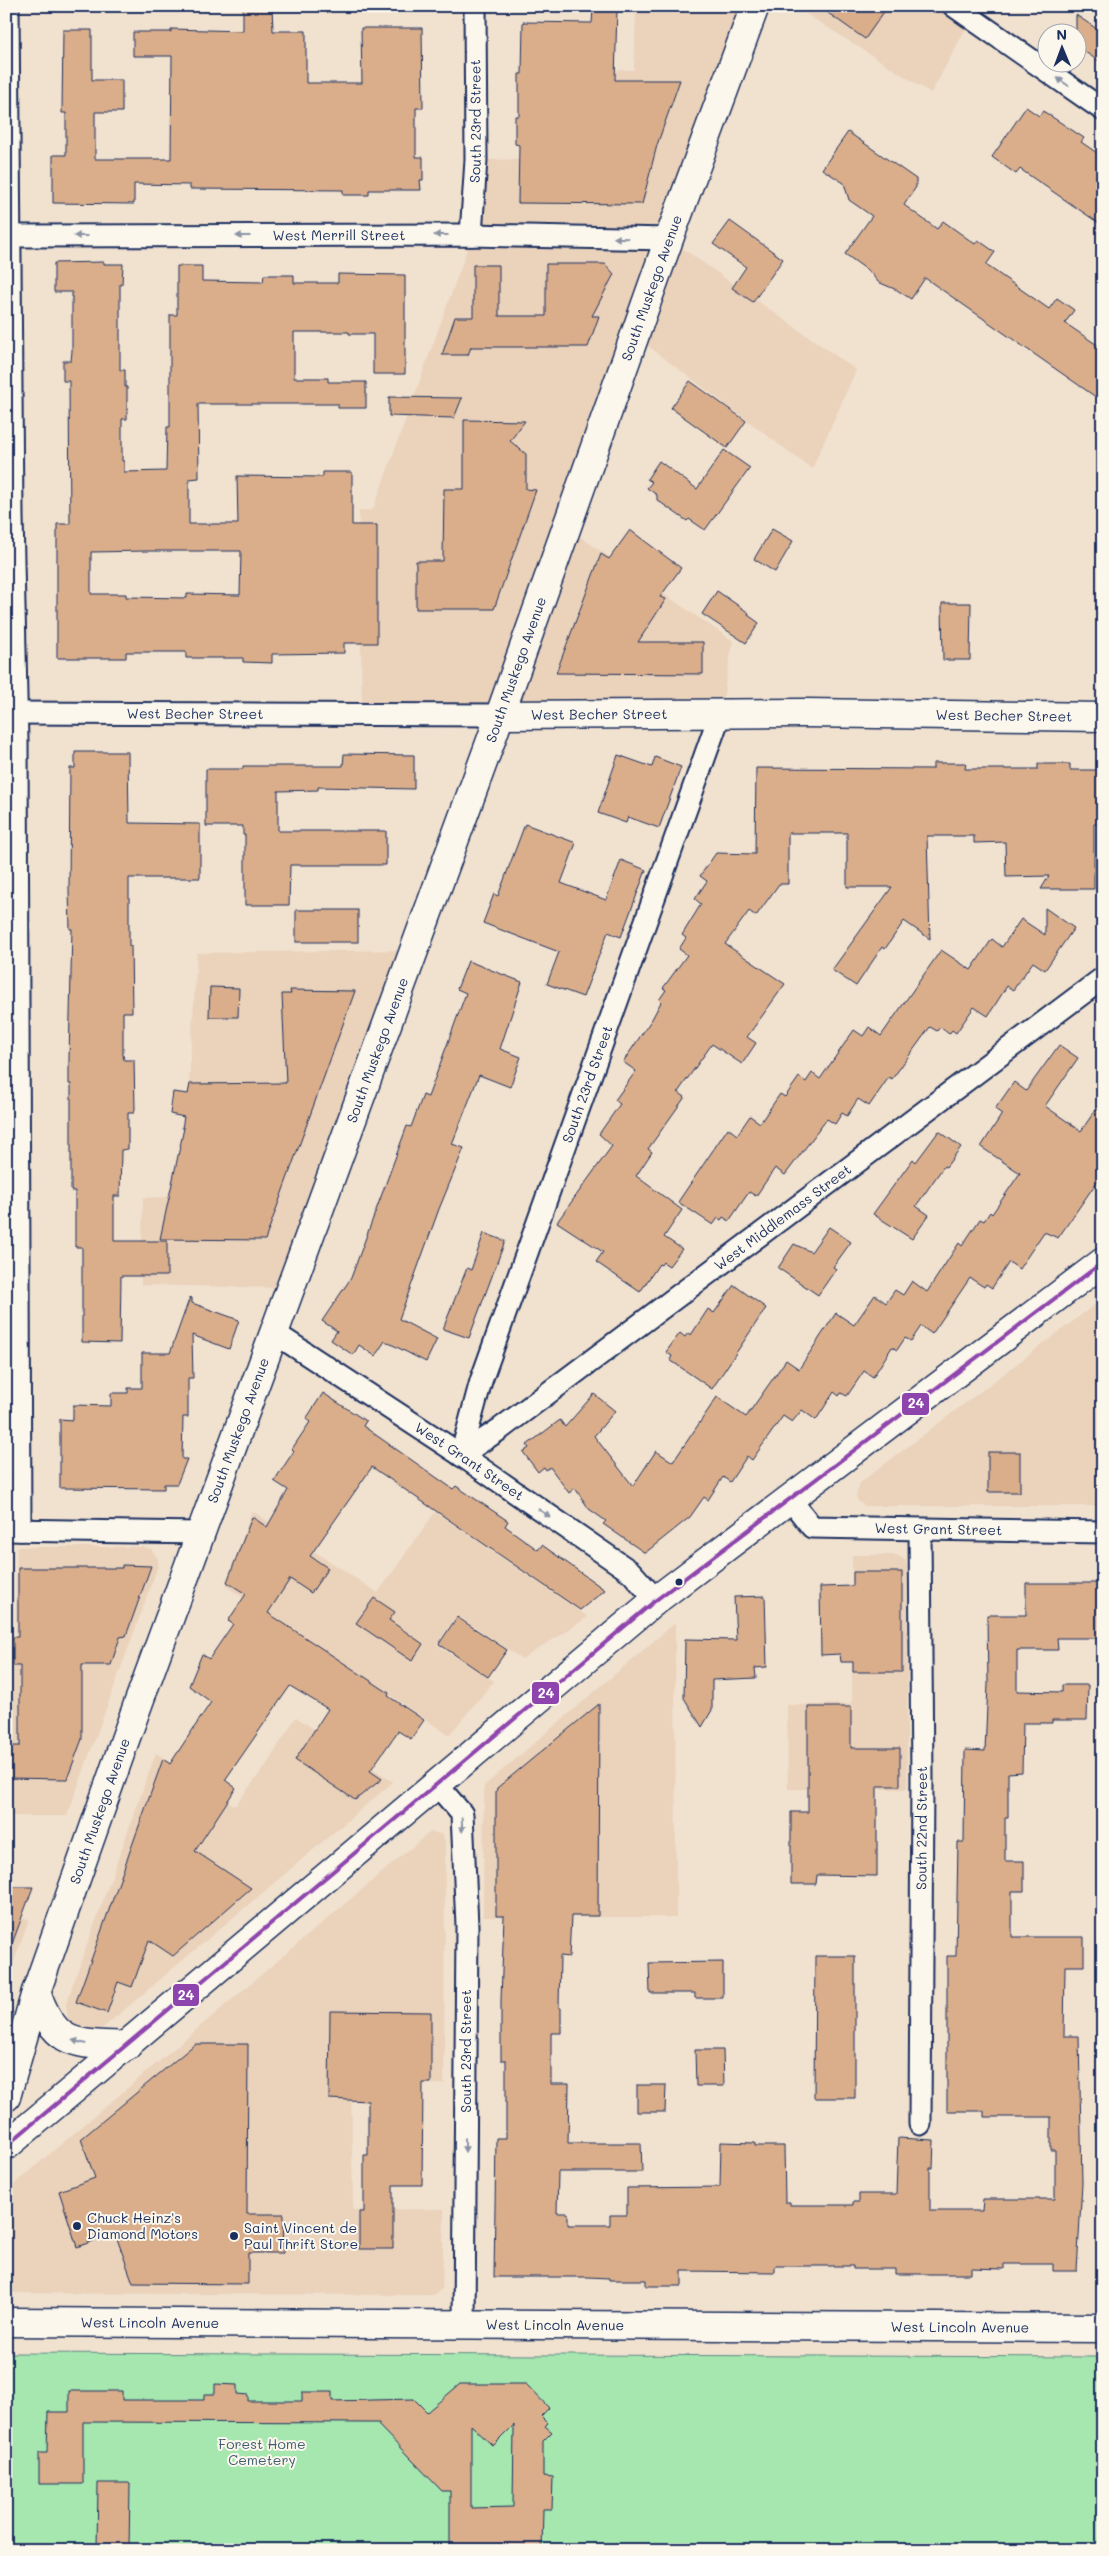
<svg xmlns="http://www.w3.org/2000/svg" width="1109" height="2556" font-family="Mali,sans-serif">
	<rect width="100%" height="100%" fill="#f1e1cf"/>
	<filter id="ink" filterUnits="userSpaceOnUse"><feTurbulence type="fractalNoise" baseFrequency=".02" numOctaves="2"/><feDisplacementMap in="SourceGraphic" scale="10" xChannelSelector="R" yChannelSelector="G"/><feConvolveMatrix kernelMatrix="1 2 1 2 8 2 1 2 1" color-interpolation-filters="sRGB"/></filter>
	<g filter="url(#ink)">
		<g fill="#ead2bb">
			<polygon points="591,6 755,6 669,239 856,370 812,469 636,337 567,528 733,641 720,714 362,714 359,511 373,510 465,256 471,235 476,160 581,159 579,71 634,70 636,11 591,8"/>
			<polygon points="794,6 954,6 971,19 931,93"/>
			<polygon points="414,950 290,1288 141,1285 143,1198 168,1197 186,1132 197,953"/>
			<polygon points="1101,1300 1099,1392 1103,1392 1103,1506 865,1506 858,1501 856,1496 860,1483"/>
			<polygon points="252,1511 378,1593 435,1512 588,1617 522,1659 457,1615 437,1645 494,1681 449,1735 226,1586"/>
			<polygon points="17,1547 143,1547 151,1549 158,1559 158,1566 67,1816 6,1816 6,1636 16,1635"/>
			<polygon points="852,1555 896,1555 905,1560 907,1566 907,1789 788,1789 787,1705 852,1704"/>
			<polygon points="675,1623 676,1917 483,1917 484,1786"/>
			<polygon points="296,1717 393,1782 98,2032 91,2032 74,2026 68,2020 66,2004 156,1753 235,1806 267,1764"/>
			<polygon points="430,1832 441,1834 445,1841 444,2084 351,2085 353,2210 444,2209 442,2289 433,2295 6,2293 6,2191"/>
			<polygon points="6,1919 29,1919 6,1983"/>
		</g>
		<polygon fill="#a6e6af" stroke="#608a86" points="6,2353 1103,2357 1103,2550 6,2550"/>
		<g fill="#daae8b" stroke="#1b2f5e" fill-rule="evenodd">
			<polygon points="243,6 272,6 273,31 306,31 306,83 362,83 361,28 422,28 423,108 416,108 416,157 423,157 423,180 420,180 421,190 369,190 369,195 343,195 343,190 190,189 190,185 134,184 134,204 53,203 53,155 66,155 66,113 62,113 63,30 92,30 92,80 122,80 122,112 95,112 95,159 171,159 172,56 133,56 133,32 171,32 171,29 243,31"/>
			<polygon points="818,6 888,6 865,39"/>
			<polygon points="593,9 617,9 615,80 680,80 657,145 642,204 518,203 519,145 515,144 515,116 519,116 519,74 522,74 523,22 592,23"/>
			<polygon points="1076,15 1103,33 1103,64 1076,46"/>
			<polygon points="1026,107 1039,116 1043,111 1084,138 1081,142 1103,157 1103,226 1020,169 1016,174 992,157"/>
			<polygon points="848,132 916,179 916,187 904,205 937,229 943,221 975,244 978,240 995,252 986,265 1049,309 1057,298 1074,310 1065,323 1103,349 1103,402 925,278 911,299 897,290 878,282 870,272 845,254 872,216 849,200 844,183 822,169"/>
			<polygon points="730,221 783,259 753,302 732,288 746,267 713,244"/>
			<path d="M104 262V264H123L122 284H120V370H125V387H127V419H122V461H124V472L166 471 167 427H170V315H177V266H202V281L263 282 264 275H294V283H338V274L405 275V374H373V334H349V332H294V378H328V382H366V408H338V404H198L199 478 189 479V524H238L237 476 323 477V472H352V525H377V643H344V653L272 654V663L243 662V658H186V652H126V658H57V524H70L69 381H63V361H71L72 351V292H54V263ZM146 551H241L240 595 187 594V598L126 597V594H91V552Z"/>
			<polygon points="546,264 605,264 614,274 592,316 599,316 588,347 471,347 468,355 442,355 455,317 473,317 473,265 499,265 499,316 546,316"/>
			<polygon points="690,381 746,421 727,448 671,408"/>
			<polygon points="389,397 462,398 454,418 389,416"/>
			<polygon points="464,420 525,421 510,441 526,454 526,489 536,490 494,609 416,609 416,561 443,561 444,489 464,489"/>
			<polygon points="724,450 750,468 705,530 689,519 687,521 657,500 657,495 647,488 652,482 647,479 659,461 697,489"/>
			<polygon points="772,529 793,541 775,572 754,559"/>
			<polygon points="630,530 681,568 660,597 666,599 638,642 703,642 703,674 556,673 601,554 609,559"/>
			<polygon points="717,591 749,613 748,615 759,623 746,643 702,614"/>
			<polygon points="942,603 971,603 970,660 943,660"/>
			<polygon points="75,752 128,752 129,823 200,824 200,878 129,878 129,946 131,946 132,1012 123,1012 123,1055 124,1060 134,1060 135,1109 134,1113 128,1113 128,1149 121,1150 120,1196 114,1196 114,1241 167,1241 167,1276 121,1276 120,1343 82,1342 82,1247 75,1247 75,1191 71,1191 71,1084 69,1084 69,1059 72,929 70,929 69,890 70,768 75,768"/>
			<polygon points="344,754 414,755 414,789 318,787 318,790 278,791 278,831 386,831 386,865 290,865 289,905 245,905 245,835 243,835 243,826 206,826 206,769 243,769 243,766 343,766"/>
			<polygon points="618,755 652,767 655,757 681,767 659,828 628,817 626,823 598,813"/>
			<polygon points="933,763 966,763 965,769 1038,769 1038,764 1070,764 1070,770 1103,770 1103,815 1097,815 1097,824 1094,824 1094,889 1041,889 1049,876 1006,877 1005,842 974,843 974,836 927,836 930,939 904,921 885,949 882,947 856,986 832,970 892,887 847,887 847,833 788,833 788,884 779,884 756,916 749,911 725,944 785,984 747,1037 756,1043 742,1064 712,1044 678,1092 685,1097 648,1149 652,1152 636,1176 682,1210 664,1237 682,1249 669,1266 663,1262 661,1265 659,1264 640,1292 596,1262 603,1252 557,1222 612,1146 599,1134 620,1104 615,1100 636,1071 623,1062 652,1019 661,1002 659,1000 666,990 663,988 687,955 679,949 686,938 682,935 701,904 695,899 707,881 700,876 716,853 755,854 756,768 933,769"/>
			<polygon points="525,824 576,843 561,883 606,900 621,860 646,870 621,937 608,932 583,997 547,984 559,952 483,923 494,894 498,896"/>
			<polygon points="1045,908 1074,928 1045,970 1033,962 1013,990 1007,986 988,1016 974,1007 956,1033 952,1030 949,1034 940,1027 937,1031 930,1027 892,1079 889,1077 869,1106 858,1099 847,1116 842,1113 835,1124 827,1119 785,1175 775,1168 756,1196 749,1192 729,1221 723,1217 721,1220 718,1218 713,1225 678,1202 728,1128 737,1135 750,1116 760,1123 780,1094 785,1097 799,1077 806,1082 812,1073 820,1079 854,1030 863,1036 869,1027 881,1036 941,950 971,970 992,939 1002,947 1021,919 1045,935"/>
			<rect x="296" y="910" width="62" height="32"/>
			<polygon points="468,961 522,982 500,1049 521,1057 510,1087 479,1075 452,1144 464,1148 439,1209 399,1319 437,1339 426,1362 385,1341 375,1356 359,1345 353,1355 331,1340 337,1331 322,1321 351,1278 407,1126 411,1127 423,1095 428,1097 466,993 457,989"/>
			<polygon points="210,987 239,988 238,1017 209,1017"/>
			<polygon points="290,990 355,991 265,1240 160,1239 184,1128 182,1128 184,1117 170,1114 173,1092 188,1094 190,1084 286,1083 282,994 291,994"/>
			<polygon points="1059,1045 1078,1058 1045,1106 1081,1131 1103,1099 1103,1173 1058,1238 1044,1232 1019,1269 1009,1262 992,1288 986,1284 984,1287 970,1278 932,1334 921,1326 911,1341 905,1338 897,1350 892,1347 873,1377 864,1371 847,1396 841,1393 839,1396 834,1392 816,1420 802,1410 792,1422 783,1416 752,1460 747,1456 730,1482 723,1477 708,1500 704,1497 690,1517 645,1553 603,1524 606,1521 589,1509 575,1488 569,1493 550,1467 546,1470 544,1467 538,1472 523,1452 529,1448 527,1445 560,1420 565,1427 594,1394 615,1411 594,1436 633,1486 656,1451 673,1462 717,1397 746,1417 786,1360 799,1369 836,1313 854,1325 875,1295 886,1303 895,1290 903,1295 912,1281 927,1292 959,1243 962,1246 980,1219 984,1221 990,1212 992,1214 1020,1173 981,1147 1002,1114 995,1109 1014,1082 1026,1091"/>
			<polygon points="939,1131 961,1147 946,1167 944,1166 916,1206 929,1215 912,1239 873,1214 913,1159 916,1162"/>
			<polygon points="829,1227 851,1242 833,1267 836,1269 818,1295 778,1268 794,1244 811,1252"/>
			<polygon points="484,1233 505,1241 469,1338 443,1329 467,1268 471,1270"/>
			<polygon points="734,1285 766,1308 712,1389 670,1360 672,1356 666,1352 680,1333 685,1337 688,1333 691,1335 708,1309 714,1313"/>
			<polygon points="190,1297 192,1298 192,1303 239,1320 229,1349 192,1335 193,1378 188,1378 188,1417 183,1417 182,1459 187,1459 177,1484 164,1484 164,1489 60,1488 60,1419 73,1420 73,1405 111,1406 111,1393 128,1393 128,1388 142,1388 142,1353 170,1353"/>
			<polygon points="323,1393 366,1421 363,1426 453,1489 456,1486 508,1521 505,1526 538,1550 542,1545 605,1590 580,1610 372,1467 310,1556 328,1568 311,1593 290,1579 268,1613 389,1693 388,1696 424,1720 411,1739 398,1731 370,1771 382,1779 355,1800 295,1760 328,1709 290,1686 225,1780 236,1788 195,1851 251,1888 173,1956 149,1940 132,1987 118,1982 107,2013 76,2002 163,1759 170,1764 211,1702 189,1686 202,1654 209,1659 233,1624 228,1621 246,1594 227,1582 252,1517 267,1527 288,1490 274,1481 294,1451 292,1449 310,1422 306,1419"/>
			<rect x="988" y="1452" width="32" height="40"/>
			<polygon points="122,1565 151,1566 126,1636 120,1637 111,1665 82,1665 82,1739 67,1779 6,1778 6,1746 20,1746 20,1666 13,1666 13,1637 18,1637 18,1568 122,1568"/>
			<polygon points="853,1572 902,1572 902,1672 853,1672 853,1662 841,1662 840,1654 821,1655 820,1587 853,1586"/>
			<polygon points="1026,1583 1103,1583 1103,1638 1057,1638 1058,1650 1017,1650 1017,1691 1062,1692 1062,1685 1088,1685 1087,1720 1052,1720 1052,1723 1023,1723 1022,1772 1008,1773 1008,1818 1005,1818 1005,1861 1024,1861 1024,1891 1012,1891 1012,1937 1084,1937 1084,1966 1065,1966 1064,2036 1079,2036 1082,2183 1077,2271 1053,2271 1053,2264 1004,2264 1004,2269 971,2268 971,2274 895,2274 895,2269 853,2269 853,2266 775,2266 775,2272 682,2271 682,2286 646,2286 646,2280 609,2280 609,2278 588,2277 494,2277 496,2138 506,2138 506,2060 501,2060 501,2000 504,1916 496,1916 496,1793 497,1788 599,1704 598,1916 571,1916 569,1957 560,1956 559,2008 561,2008 561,2033 551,2033 551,2084 569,2084 568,2143 641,2143 642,2172 558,2172 557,2213 568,2213 568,2225 610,2225 610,2215 627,2215 627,2188 720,2187 721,2142 755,2143 755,2146 784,2146 785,2202 790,2202 790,2205 853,2205 853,2202 859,2202 859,2194 896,2194 898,2138 934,2140 933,2168 930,2168 930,2211 982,2211 983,2199 1055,2199 1055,2150 1051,2150 1051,2117 984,2117 984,2111 947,2111 947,1956 956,1956 958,1842 964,1842 965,1750 985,1751 988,1684 987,1615 1026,1615"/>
			<polygon points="765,1596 767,1667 755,1668 756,1678 712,1680 712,1710 702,1727 684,1698 685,1639 736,1640 734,1597"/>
			<polygon points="374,1598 395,1612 389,1620 423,1644 412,1661 356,1623"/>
			<polygon points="457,1617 507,1650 488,1677 439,1644"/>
			<polygon points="808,1707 851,1707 851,1748 900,1748 900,1786 877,1786 877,1876 817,1875 816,1884 791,1884 791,1812 808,1812"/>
			<polygon points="6,1887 33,1887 9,1952 6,1952"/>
			<polygon points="815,1956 855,1956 855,2098 814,2098"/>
			<polygon points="723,1962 723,1998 695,1998 695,1993 650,1993 649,1963"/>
			<polygon points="330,2011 431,2012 431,2083 423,2083 422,2185 393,2185 393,2249 359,2249 359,2212 364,2212 364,2155 368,2155 368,2101 329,2099"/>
			<polygon points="195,2044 248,2044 247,2214 284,2214 283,2253 248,2253 248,2284 133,2283 115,2233 77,2247 59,2191 95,2178 81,2139"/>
			<polygon points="695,2050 723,2050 724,2086 696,2086"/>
			<polygon points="637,2085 666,2085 665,2112 637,2112"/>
			<path d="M215 2384 237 2385V2394L248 2395V2401H302V2392H332V2401L414 2399 427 2412 460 2384H526L549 2408 541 2416 548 2423 545 2426 552 2432 543 2441V2476L553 2477 552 2509H543L542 2550H450V2491H442L379 2426V2423L83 2422V2484H39V2453H47L48 2412H69V2391H122V2400H204V2394H215ZM471 2425 493 2446 514 2425 513 2507 471 2508Z"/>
			<polygon points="98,2483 130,2483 129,2550 97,2550"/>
		</g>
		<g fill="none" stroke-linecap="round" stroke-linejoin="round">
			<defs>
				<g id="street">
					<polyline points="8,6 12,516 17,741 20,1530"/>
					<polyline points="954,6 1103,110"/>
					<path id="s1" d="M471 235 476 160 475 6"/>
					<path id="s2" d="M9 236 471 235 669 239"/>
					<path id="s3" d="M6 713 499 715"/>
					<path id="s4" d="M273 1332 461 1455 631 1572 656 1600"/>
					<path id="s5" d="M461 1455 500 1429 1103 978"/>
					<path id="s6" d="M461 1455 481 1381 720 714"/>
					<path id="s7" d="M790 1499 812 1527 1103 1532"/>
					<polyline points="6,1530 200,1533"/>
					<polyline points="438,1786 462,1814 467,1926 464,2325"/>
					<path id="s8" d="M920 2124 922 1780 920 1530"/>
				</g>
				<g id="secondary">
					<path id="s9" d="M499 715 805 713 1103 717"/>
					<path d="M36 1992C56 2048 74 2043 127 2046"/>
					<path id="s10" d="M6 2097 36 1992 126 1737 490 743 669 239 755 6"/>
					<polyline points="6,2146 656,1600 1103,1262"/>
					<path id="s11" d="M6 2322 1103 2328"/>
				</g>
			</defs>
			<use href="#street" stroke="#1b2f5e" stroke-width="25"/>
			<use href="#secondary" stroke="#1b2f5e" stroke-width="31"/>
			<use href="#street" stroke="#fbf7ec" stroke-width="21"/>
			<use href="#secondary" stroke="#fbf7ec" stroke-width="28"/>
			<defs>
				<polyline id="bus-1" points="6,2146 656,1600 1103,1262"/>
			</defs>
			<use href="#bus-1" stroke="#fbf7ec" stroke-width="8"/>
			<use href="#bus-1" stroke="#8e44ad" stroke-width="4"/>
		</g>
		<defs><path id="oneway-solid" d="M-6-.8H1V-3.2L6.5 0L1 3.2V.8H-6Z" transform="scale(1.25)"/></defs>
		<g fill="#8b93a5">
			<use href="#oneway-solid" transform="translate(1063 82) rotate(-145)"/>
			<use href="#oneway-solid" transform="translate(441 235) rotate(180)"/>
			<use href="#oneway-solid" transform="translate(81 236) rotate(-180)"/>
			<use href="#oneway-solid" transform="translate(243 236) rotate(180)"/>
			<use href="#oneway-solid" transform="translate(621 238) rotate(-179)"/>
			<use href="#oneway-solid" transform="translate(544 1513) rotate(34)"/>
			<use href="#oneway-solid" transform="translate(462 1825) rotate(88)"/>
			<use href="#oneway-solid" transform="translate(79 2042) rotate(-165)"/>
			<use href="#oneway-solid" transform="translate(465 2145) rotate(90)"/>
		</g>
	</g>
	<g fill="#1b2f5e" stroke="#fbf7ec" stroke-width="2">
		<circle cx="679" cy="1582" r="4.5"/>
		<circle cx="77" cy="2226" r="5"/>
		<circle cx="234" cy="2236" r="5"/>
	</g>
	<g text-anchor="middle" stroke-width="4" stroke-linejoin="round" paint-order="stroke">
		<g font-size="14" fill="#1b2f5e" stroke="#fbf7ec">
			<text dy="5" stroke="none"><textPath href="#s1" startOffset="114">South 23rd Street</textPath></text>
			<text dy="5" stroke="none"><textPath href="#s2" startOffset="330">West Merrill Street</textPath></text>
			<text dy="5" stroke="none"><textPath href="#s10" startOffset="1921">South Muskego Avenue</textPath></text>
			<text dy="5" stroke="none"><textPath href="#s10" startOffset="1516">South Muskego Avenue</textPath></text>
			<text dy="5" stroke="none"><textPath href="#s3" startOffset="189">West Becher Street</textPath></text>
			<text dy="5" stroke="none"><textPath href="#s9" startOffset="100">West Becher Street</textPath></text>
			<text dy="5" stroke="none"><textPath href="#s9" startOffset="505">West Becher Street</textPath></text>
			<text dy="5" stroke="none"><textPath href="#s10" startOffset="1111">South Muskego Avenue</textPath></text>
			<text dy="5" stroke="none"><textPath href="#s6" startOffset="392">South 23rd Street</textPath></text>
			<text dy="5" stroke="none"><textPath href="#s5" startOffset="400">West Middlemass Street</textPath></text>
			<text dy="5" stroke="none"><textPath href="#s10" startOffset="706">South Muskego Avenue</textPath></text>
			<text dy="5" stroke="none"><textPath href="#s4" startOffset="235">West Grant Street</textPath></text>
			<text dy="5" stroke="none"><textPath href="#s7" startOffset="162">West Grant Street</textPath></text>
			<text dy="5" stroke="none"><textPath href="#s10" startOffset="301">South Muskego Avenue</textPath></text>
			<text dy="5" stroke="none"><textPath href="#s8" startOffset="296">South 22nd Street</textPath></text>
			<text transform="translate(466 2051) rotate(-90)" y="5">South 23rd Street</text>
			<text dy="5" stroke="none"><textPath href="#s11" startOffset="144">West Lincoln Avenue</textPath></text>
			<text dy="5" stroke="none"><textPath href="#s11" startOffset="549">West Lincoln Avenue</textPath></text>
			<text dy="5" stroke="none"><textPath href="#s11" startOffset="954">West Lincoln Avenue</textPath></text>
		</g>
		<g font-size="14" fill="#1b2f5e" stroke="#fbf7ec" text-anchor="start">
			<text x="87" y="2223">Chuck Heinz's<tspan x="87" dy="16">Diamond Motors</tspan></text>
			<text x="244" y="2233">Saint Vincent de<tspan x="244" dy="16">Paul Thrift Store</tspan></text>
		</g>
		<g font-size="14" fill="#3e5d72" stroke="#fbf7ec">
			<text x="262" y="2449">Forest Home<tspan x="262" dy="16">Cemetery</tspan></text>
		</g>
	</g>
	<g stroke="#fbf7ec" stroke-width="2">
		<rect x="901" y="1392" width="29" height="24" rx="5" fill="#8e44ad"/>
		<rect x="531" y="1681" width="29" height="24" rx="5" fill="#8e44ad"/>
		<rect x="172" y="1983" width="28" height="24" rx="5" fill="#8e44ad"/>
	</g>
	<g font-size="14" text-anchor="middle" font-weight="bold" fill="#fff">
		<text x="916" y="1408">24</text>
		<text x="546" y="1698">24</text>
		<text x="186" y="2000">24</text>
	</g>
	<rect width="1109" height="2556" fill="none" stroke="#fbf7ec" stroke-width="25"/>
	<rect x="12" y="12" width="1084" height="2531" fill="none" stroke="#1b2f5e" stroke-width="2" filter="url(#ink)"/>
	<g transform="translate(1062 48) rotate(359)"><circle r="24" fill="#fbf7ec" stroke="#a1a7b3"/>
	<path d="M0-4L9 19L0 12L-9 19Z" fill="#1b2f5e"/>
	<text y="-8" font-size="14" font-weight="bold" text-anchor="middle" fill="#1b2f5e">N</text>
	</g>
</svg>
